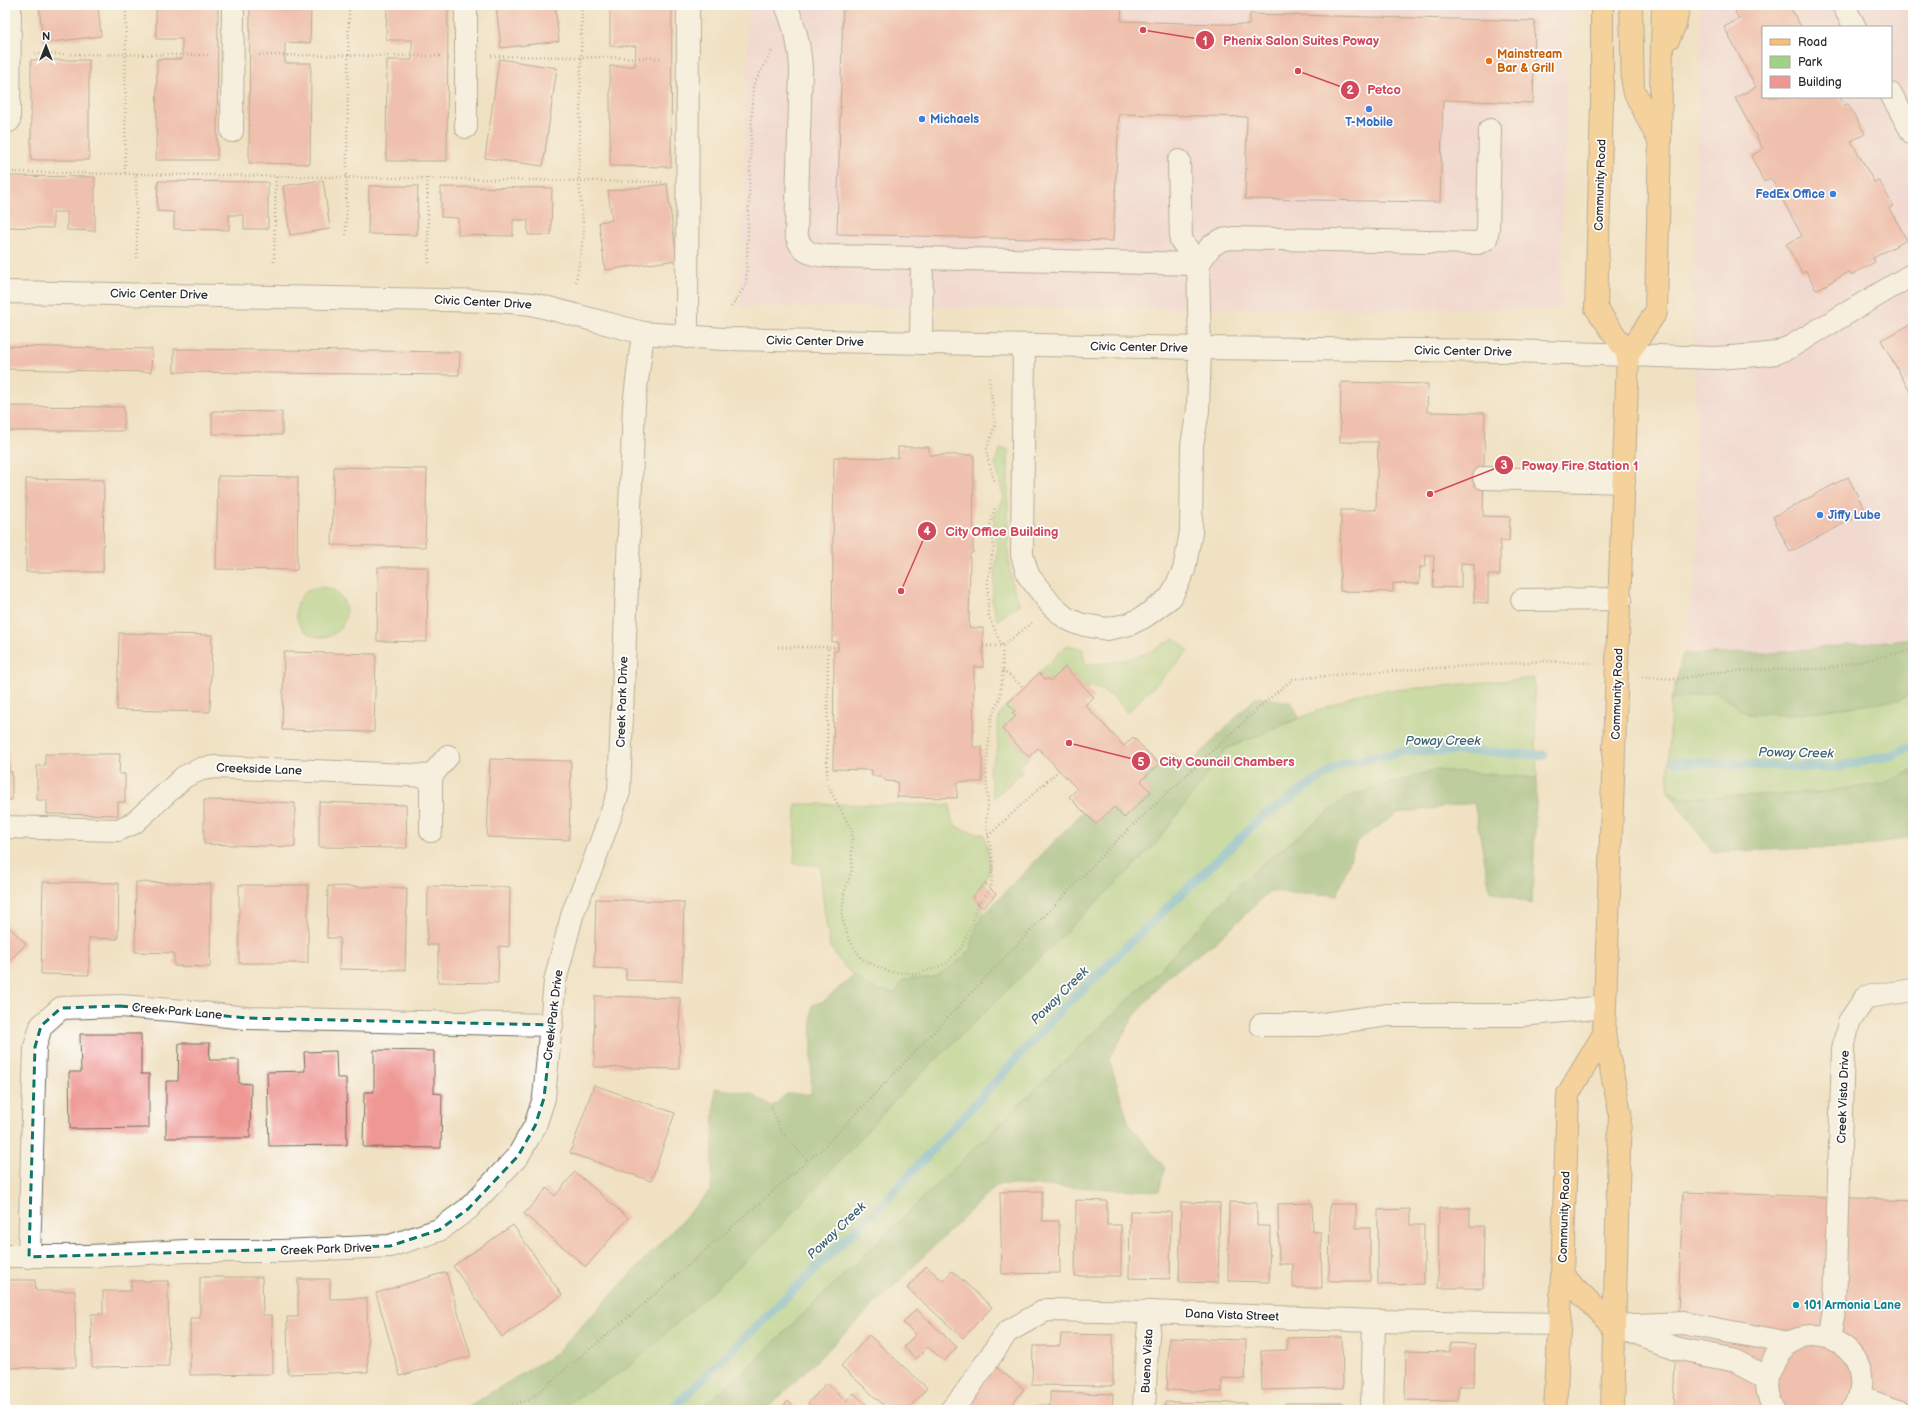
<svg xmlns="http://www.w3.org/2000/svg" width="1918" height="1415" font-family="'Balsamiq Sans',sans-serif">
	<rect width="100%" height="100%" fill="#fff"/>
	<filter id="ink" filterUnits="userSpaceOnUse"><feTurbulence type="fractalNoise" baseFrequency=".025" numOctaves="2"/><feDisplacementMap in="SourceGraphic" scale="8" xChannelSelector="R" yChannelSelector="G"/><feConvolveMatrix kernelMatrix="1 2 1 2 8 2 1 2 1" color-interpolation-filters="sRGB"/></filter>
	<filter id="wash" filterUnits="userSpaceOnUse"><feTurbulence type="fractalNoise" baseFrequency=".012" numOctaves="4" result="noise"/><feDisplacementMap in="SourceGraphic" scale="16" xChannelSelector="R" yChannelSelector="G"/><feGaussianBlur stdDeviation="0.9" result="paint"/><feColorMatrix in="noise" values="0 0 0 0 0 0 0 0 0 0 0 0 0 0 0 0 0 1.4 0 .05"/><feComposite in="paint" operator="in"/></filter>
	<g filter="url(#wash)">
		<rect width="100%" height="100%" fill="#f0e1c3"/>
		<g fill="#f2cfe1" fill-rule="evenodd">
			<polygon points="748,5 1569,5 1560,309 740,307"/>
			<path d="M1701 5H1913V638L1772 653 1683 654 1698 551 1693 278ZM1763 27H1891V97H1763Z"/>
		</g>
		<g fill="#9fd282" stroke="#657e56">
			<polygon points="1000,449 1008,449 1008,554 1012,585 1020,605 997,620 992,600 998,548 994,531 994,516 1004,498 995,463"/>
			<circle cx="321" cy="612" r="25"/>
			<path d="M1174 638 1189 651 1127 713C1118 699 1106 690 1090 686L1086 689 1065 667 1051 681 1049 679 1046 680 1039 673 1067 645 1083 649 1085 665C1123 661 1141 660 1174 638Z"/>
			<polygon points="1534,678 1537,778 1436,770 1347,797 1242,881 1160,969 739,1376 698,1410 556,1410 629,1367 896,1099 1007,982 1153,847 1226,749 1360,693"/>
			<polygon points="1716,692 1748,714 1790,715 1899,700 1913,693 1913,771 1885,783 1815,793 1682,798 1668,791 1671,700"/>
			<polygon points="1008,703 1015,711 1013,713 1016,716 1002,729 1029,757 1018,767 1022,772 994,798 989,770 998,749 997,729 1000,713"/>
			<path d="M796 804 950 805C950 831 963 830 984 834 991 865 996 871 972 897L983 908 984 914 978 923 970 951 947 971 936 977 903 980 896 993 878 990 864 984 843 965 830 947 824 908 820 865 794 864Z"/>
		</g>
		<g fill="#7fb470" stroke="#55704e">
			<polygon points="1913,638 1913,693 1899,700 1790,715 1748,714 1716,692 1671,700 1683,654 1772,653"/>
			<path d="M1256 697 1292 702 1299 718 1226 749 1153 847 896 1099 764 1244 629 1367 556 1410H462L555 1354 711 1190 715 1088 751 1094 771 1106 775 1105 786 1094H811L812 1005 824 1001 854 975C868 987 879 991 896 993L903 980 936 977 959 961 970 951 978 923 984 914 1083 812 1096 824 1114 807 1124 817 1151 792 1141 781 1173 754 1187 767Z"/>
			<polygon points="1436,770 1537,778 1532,904 1490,891 1474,803 1398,813 1357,841 1337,895 1270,891 1217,941 1168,976 1133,1018 1109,1059 1129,1124 1165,1168 1159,1191 998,1184 766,1410 698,1410 739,1376 1160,969 1242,881 1347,797"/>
			<polygon points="1913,770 1913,836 1869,846 1712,852 1668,791 1682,798 1815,793 1885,783"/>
		</g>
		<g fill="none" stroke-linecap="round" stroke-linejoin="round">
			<g stroke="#58b3d6" stroke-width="9">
				<polyline points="1675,762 1830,768 1890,756 1913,745"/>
				<polyline points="669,1410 678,1403 890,1196 1065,1006 1261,818 1341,764 1408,751 1467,751 1544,755"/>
			</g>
		</g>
		<g id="blocks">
			<g fill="#ee9793">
				<polygon points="39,5 98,5 101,36 43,43"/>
				<polygon points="156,5 218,5 217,160 156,160 157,59 182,59 182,39 156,39"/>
				<polygon points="250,5 311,5 310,43 285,42 285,63 311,63 310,164 249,163"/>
				<polygon points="387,5 448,5 447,161 386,161 387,60 412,60 412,40 386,40"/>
				<polygon points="496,5 555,5 559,41 501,48"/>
				<polygon points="610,5 672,5 671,167 610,166 610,66 635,66 636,46 610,46"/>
				<polygon points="843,5 1122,5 1121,21 1249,25 1250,14 1535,21 1533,103 1443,100 1440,202 1245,199 1247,117 1119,114 1113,241 837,234"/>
				<polygon points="1749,5 1789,5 1801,27 1763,27 1763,97 1840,97 1844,105 1848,104 1865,134 1851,141 1874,182 1879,180 1893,206 1889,208 1907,240 1873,258 1875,262 1851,275 1849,272 1816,290 1806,271 1802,273 1786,244 1802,236 1771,178 1764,182 1751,156 1763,149 1735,98 1756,87 1724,27 1739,19 1735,12"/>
				<polygon points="499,59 557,68 543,166 485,158"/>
				<rect x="31" y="60" width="58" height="100"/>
				<polygon points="5,176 95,177 95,231 67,230 67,212 53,212 53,228 5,227"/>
				<polygon points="323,180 330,229 290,235 283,186"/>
				<polygon points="158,181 268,182 268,229 244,229 244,215 229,215 229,230 174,229 174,212 157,211"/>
				<polygon points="667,184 677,260 605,270 599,222 612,220 608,191"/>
				<polygon points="369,186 418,186 417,235 368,234"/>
				<polygon points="441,187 552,188 551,235 528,235 528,220 513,220 513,236 458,235 458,218 441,217"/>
				<polygon points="1913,323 1913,397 1881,340"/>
				<polygon points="5,346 152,349 151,372 5,369"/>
				<polygon points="174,349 460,352 459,375 174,372"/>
				<polygon points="1341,382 1428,384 1427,412 1485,413 1483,516 1510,517 1509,541 1500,541 1500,575 1488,575 1488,603 1474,602 1474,564 1461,563 1461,588 1433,587 1434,555 1426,555 1425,567 1420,567 1419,584 1393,583 1393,592 1340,591 1341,510 1376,510 1378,442 1340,442"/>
				<polygon points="8,406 124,407 124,431 7,431"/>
				<polygon points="212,411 282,412 282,435 212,434"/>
				<polygon points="898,447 929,447 929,455 974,455 973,553 970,553 969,628 983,628 983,667 974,667 973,747 982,747 982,782 957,782 957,798 897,797 898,782 886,781 881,776 872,776 872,770 833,769 834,651 838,651 838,642 832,642 834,457 898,458"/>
				<polygon points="334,467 427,469 425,547 332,545"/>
				<polygon points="218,476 298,477 297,570 216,569"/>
				<polygon points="1848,477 1866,512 1790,552 1773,517"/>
				<polygon points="26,479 104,480 103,572 26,572"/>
				<polygon points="378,567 428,567 427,642 377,641"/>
				<polygon points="119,633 212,635 210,712 117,710"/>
				<polygon points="284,652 376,654 374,732 282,730"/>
				<polygon points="1065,667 1094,697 1085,705 1124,746 1133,737 1159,764 1141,781 1151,792 1124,818 1114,807 1096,824 1069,797 1077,789 1038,748 1029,757 1002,729 1016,716 1012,713 1015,711 1008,703 1039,673 1046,680 1048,679 1051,681"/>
				<polygon points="5,752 9,752 9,772 12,772 12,800 5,800"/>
				<polygon points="45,754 120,754 119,774 125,774 125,802 118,802 118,815 47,814 47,800 37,800 37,766 45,766"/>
				<polygon points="490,759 571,761 569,840 487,837"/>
				<polygon points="204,800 268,801 268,802 295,803 295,847 204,844"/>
				<polygon points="319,802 406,805 407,848 319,847"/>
				<polygon points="43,882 119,883 118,939 89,938 89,975 41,974"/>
				<polygon points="136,882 211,884 210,967 174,966 174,953 135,952"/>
				<polygon points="985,883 996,894 983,908 972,897"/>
				<rect x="239" y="885" width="69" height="78"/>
				<polygon points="328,886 407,888 405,970 339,969 340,938 327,938"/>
				<polygon points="428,886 510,887 509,947 499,946 498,983 438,982 438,945 427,945"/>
				<polygon points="596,899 684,902 682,981 626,980 626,969 594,968"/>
				<polygon points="5,923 26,944 5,965"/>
				<polygon points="595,996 680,998 679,1069 594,1067"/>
				<polygon points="80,1034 141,1034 141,1074 149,1074 149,1128 70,1129 69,1072 81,1072"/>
				<polygon points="179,1043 210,1043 209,1060 239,1060 239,1083 251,1084 250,1138 166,1138 166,1081 178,1081"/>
				<polygon points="374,1050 434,1051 434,1093 442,1094 441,1148 363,1147 364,1092 374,1092"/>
				<polygon points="336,1051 337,1078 346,1078 347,1145 269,1146 267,1072 305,1071 304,1052"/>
				<polygon points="594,1085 675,1113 651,1181 570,1153"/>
				<polygon points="575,1172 628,1218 586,1267 524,1214 547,1188 555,1196"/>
				<polygon points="1042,1191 1042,1221 1059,1221 1060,1273 1002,1274 1000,1192"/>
				<polygon points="1683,1192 1913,1200 1913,1410 1674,1410"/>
				<polygon points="1076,1200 1107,1201 1107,1225 1121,1225 1121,1276 1075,1276"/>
				<polygon points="1181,1202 1220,1203 1218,1283 1179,1282"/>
				<polygon points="1229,1202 1257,1203 1257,1226 1270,1226 1269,1282 1228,1281"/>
				<polygon points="1312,1203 1313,1232 1321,1232 1322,1288 1293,1288 1293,1264 1279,1264 1278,1204"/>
				<polygon points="1330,1204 1356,1204 1356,1228 1370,1228 1370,1281 1329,1281"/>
				<polygon points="1439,1208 1470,1208 1470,1226 1484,1226 1483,1288 1438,1288"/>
				<polygon points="1410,1209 1410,1225 1424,1225 1424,1284 1378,1285 1378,1210"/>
				<polygon points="1130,1211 1171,1212 1170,1279 1129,1278"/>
				<polygon points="513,1225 562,1295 502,1337 453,1266"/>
				<polygon points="926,1266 943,1281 952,1271 992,1307 963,1338 907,1288"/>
				<polygon points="446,1272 471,1356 400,1376 376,1293"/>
				<polygon points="200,1277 262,1277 263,1315 272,1315 273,1374 190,1375 190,1318 200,1318"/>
				<polygon points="298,1279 330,1279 330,1299 367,1298 368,1372 288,1374 287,1317 298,1317"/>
				<polygon points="5,1280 35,1280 36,1291 75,1291 76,1367 5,1368"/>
				<polygon points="131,1281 168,1281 169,1366 92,1367 91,1314 103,1314 103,1291 131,1291"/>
				<polygon points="916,1309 957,1347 944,1361 928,1347 916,1359 904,1347 916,1334 903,1323"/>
				<polygon points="1061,1334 1113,1335 1113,1386 1032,1385 1033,1346 1060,1346"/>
				<polygon points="869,1335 927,1388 907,1410 889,1410 841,1366"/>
				<polygon points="1342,1337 1343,1388 1262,1390 1261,1351 1287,1350 1287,1338"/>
				<polygon points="1169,1338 1246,1340 1245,1379 1222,1378 1222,1392 1167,1390"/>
				<polygon points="1450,1343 1475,1344 1474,1386 1458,1386 1458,1401 1405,1400 1406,1351 1450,1352"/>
				<polygon points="996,1367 1024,1389 1008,1410 963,1410"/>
				<polygon points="827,1383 846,1401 854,1393 872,1410 816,1410 808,1403"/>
				<polygon points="1050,1392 1113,1394 1112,1410 1035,1410 1035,1406 1050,1406"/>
				<polygon points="788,1401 798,1410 779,1410"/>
				<polygon points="1165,1402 1246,1403 1246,1410 1165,1410"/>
				<polygon points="1285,1403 1342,1403 1342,1410 1284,1410"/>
			</g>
		</g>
	</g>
	<g filter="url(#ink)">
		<use href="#blocks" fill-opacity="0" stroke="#706b60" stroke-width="1"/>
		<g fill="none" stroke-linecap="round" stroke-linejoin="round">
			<defs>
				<g id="minor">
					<path d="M786 5C795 28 800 45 801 70L796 234C801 252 810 255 828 256L1198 264"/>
					<polyline points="1843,5 1855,27"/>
					<polyline points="1891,94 1913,134"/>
					<polyline points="9,121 10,5"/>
					<polyline points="466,127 466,5"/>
					<polyline points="232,131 233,5"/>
					<polyline points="1179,161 1181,240 1198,264"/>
					<polyline points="5,292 497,301 532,304 552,309 643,333 723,339 1200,348 1512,351 1715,358 1759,355 1775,353 1790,347 1913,274"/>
					<polyline points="687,337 688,5"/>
					<polyline points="921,343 922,258"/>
					<polyline points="1024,345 1022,555 1028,575 1052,606 1066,618 1079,624 1107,629 1130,624 1144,617 1171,597 1184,570 1191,532 1192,445 1198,411 1200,348 1198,264 1211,246 1221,240 1233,238 1478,243 1486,239 1488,229 1490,130"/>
					<polyline points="1484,478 1624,482"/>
					<polyline points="1522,600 1621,599"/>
					<polyline points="431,776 448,756"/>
					<polyline points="5,827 118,830 134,823 184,777 201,769 216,767 431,776 431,831"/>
					<polyline points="1261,1025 1316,1025 1388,1015 1521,1015 1605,1007"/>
					<polyline points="5,1256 91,1256 186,1251 283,1251 390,1246 439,1230 468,1209 518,1156 535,1126 544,1098 555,981 573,912 593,864 619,792 634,405 643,333"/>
					<polyline points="29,1257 35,1047 41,1026 61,1008 120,1006 184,1011 246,1018 552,1025"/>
					<polyline points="1614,1326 1683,1323 1790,1343"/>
					<polyline points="1622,1329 1675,1348 1732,1359 1768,1378"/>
					<polyline points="1829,1338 1835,1306 1843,1049 1849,1022 1866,997 1913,990"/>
					<polyline points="1860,1397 1899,1410"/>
					<polyline points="951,1410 964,1395 1007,1332 1046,1310 1150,1312 1374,1321 1559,1324"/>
					<polyline points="1144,1410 1147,1348 1150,1312"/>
					<polyline points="1372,1410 1374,1321"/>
					<path d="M1778 1410C1769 1400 1766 1385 1770 1372 1787 1305 1891 1340 1853 1410"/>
				</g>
				<g id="major">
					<polyline points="1602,5 1602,104 1596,308 1628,354"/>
					<polyline points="1631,5 1633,89 1659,141"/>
					<polyline points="1669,38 1675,24 1679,5"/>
					<polyline points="1562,1275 1614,1326"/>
					<polyline points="1555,1410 1562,1275 1568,1094 1604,1034"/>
					<polyline points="1612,1410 1620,1112 1604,1034 1628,354 1656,312 1663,5"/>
				</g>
			</defs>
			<use href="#minor" stroke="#706b60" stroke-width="24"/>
			<use href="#major" stroke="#706b60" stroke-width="24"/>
			<g stroke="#706b60" stroke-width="2.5" stroke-dasharray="1 3" stroke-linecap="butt">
				<polyline points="35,54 208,55"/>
				<polyline points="259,55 440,56"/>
				<polyline points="491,56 662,58"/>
				<polyline points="5,172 662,182"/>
				<polyline points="125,173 126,5"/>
				<polyline points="136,173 137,260"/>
				<polyline points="427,178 429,264"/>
				<polyline points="346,235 349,5"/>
				<polyline points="274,262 276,175"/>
				<polyline points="576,282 584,233 579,181 582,5"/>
				<polyline points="731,307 746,285 753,86 772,51"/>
				<polyline points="989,378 995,425 987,449 988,459 995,483"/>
				<polyline points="983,646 1002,646 1032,623"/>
				<polyline points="778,647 828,647"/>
				<polyline points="838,647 828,647 827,784 852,831 852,870 844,893 842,917 849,940 862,959 889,972 918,974 946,964 961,948 972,925 977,905 991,889 993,862 986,823 988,805 986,769 991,719 1000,698 1003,670 1002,646 988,614 988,579 994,545 990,526 995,507"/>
				<polyline points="1003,670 1024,688"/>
				<polyline points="1642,677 1677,679 1719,672 1753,670 1824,669 1913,650"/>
				<polyline points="988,836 1059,770"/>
				<polyline points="771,1106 781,1131 808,1161"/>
				<polyline points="485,1410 529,1400 638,1309 826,1145 1118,839 1265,702 1293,679 1346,674 1543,661 1592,663"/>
			</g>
			<use href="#minor" stroke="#fff" stroke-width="22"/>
			<use href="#major" stroke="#fbbd6e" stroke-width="22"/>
		</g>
	</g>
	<path d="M0 0H1918V1415H0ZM120 1006 246 1018 552 1025 544 1098 535 1126 518 1156 468 1209 439 1230 390 1246 29 1257 35 1047 41 1026 61 1008Z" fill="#f0e1c3" fill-opacity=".55" fill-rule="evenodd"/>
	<path fill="none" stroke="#0f766e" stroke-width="3" stroke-dasharray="8 5" stroke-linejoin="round" d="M120 1006 246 1018 552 1025 544 1098 535 1126 518 1156 468 1209 439 1230 390 1246 29 1257 35 1047 41 1026 61 1008Z"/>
	<circle fill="#e8710a" stroke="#fff" stroke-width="1.5" cx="1489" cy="61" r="4"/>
	<g fill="#3f7fe0" stroke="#fff" stroke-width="1.5">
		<circle cx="1369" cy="109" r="4"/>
		<circle cx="922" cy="119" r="4"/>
		<circle cx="1833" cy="194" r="4"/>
		<circle cx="1820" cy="515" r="4"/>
	</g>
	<circle fill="#0f9aa8" stroke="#fff" stroke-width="1.5" cx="1796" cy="1305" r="4"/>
	<g text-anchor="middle" stroke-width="3.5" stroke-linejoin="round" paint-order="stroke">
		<g font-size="12" font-weight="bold" fill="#c56008" stroke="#fff" text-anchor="start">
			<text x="1497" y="58">Mainstream<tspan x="1497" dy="14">Bar &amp; Grill</tspan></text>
		</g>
		<g font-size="12" font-weight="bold" fill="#366cbe" stroke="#fff" text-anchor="start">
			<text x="930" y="123">Michaels</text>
			<text x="1369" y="126" text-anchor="middle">T-Mobile</text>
			<text x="1825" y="198" text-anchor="end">FedEx Office</text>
			<text x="1828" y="519">Jiffy Lube</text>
		</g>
		<g font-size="12" fill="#2b2b2b" stroke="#fff">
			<text transform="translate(1600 185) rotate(-88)" y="4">Community Road</text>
			<text transform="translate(159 294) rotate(1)" y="4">Civic Center Drive</text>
			<text transform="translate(483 302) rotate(3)" y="4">Civic Center Drive</text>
			<text transform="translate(815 341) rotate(1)" y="4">Civic Center Drive</text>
			<text transform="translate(1139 347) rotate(1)" y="4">Civic Center Drive</text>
			<text transform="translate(1463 351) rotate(1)" y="4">Civic Center Drive</text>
			<text transform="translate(1617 694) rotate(-88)" y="4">Community Road</text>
			<text transform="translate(622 702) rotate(-88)" y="4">Creek Park Drive</text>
			<text transform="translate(259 769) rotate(2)" y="4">Creekside Lane</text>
			<text transform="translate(177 1011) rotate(5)" y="4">Creek Park Lane</text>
			<text transform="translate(553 1015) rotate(-83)" y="4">Creek Park Drive</text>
			<text transform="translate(1843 1097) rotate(-88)" y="4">Creek Vista Drive</text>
			<text transform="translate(1564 1217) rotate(-88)" y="4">Community Road</text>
			<text transform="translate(326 1249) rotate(-2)" y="4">Creek Park Drive</text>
			<text transform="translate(1232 1315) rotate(2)" y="4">Dana Vista Street</text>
			<text transform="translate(1147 1361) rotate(-87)" y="4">Buena Vista</text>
		</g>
		<g font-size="12" font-weight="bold" fill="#0d838f" stroke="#fff" text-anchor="start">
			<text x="1804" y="1309">101 Armonia Lane</text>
		</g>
		<g font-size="13" font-style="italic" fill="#3d616f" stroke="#fff">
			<text x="1443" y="745">Poway Creek</text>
			<text transform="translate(1796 752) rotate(1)" y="5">Poway Creek</text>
			<text transform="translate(1059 995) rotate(-45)" y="5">Poway Creek</text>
			<text transform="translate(836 1230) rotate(-44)" y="5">Poway Creek</text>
		</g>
	</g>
	<path fill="none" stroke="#d1495b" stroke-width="1.5" d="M1143 30L1205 40M1298 71L1350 90M1430 494L1504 465M901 591L927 531M1069 743L1141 761"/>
	<g fill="#d1495b" stroke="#fff" stroke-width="1.5">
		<circle cx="1143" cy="30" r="4"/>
		<circle cx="1298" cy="71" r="4"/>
		<circle cx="1430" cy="494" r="4"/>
		<circle cx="901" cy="591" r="4"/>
		<circle cx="1069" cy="743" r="4"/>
		<circle cx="1205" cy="40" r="10"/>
		<circle cx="1350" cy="90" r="10"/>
		<circle cx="1504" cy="465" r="10"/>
		<circle cx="927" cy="531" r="10"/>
		<circle cx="1141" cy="761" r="10"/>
	</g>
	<g font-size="12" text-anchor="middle" font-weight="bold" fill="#fff">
		<text x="1205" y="45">1</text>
		<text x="1350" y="94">2</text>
		<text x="1504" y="469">3</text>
		<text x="927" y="535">4</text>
		<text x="1141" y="766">5</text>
	</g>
	<g font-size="13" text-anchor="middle" font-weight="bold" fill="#d1495b" stroke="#fff" stroke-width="3.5" stroke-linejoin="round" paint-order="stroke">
		<text x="1301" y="45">Phenix Salon Suites Poway</text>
		<text x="1384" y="94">Petco</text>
		<text x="1580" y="470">Poway Fire Station 1</text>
		<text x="1002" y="536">City Office Building</text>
		<text x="1227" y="766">City Council Chambers</text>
	</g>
	<rect width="1918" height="1415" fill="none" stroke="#fff" stroke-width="20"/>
	<rect x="1762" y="26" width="130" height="72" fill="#ffffff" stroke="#aaaaaa"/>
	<rect x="1770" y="39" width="20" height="6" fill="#fbbd6e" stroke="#aaaaaa"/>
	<text x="1798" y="46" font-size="12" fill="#2b2b2b">Road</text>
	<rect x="1770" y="56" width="20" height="12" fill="#9fd282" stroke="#aaaaaa"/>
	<text x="1798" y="66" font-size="12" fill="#2b2b2b">Park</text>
	<rect x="1770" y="76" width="20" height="12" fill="#ee9793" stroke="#aaaaaa"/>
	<text x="1798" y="86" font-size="12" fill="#2b2b2b">Building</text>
	<g transform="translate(46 46)" stroke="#ffffff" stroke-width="3" paint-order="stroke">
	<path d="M0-3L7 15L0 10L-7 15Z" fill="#2b2b2b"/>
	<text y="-6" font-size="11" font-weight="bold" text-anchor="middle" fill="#2b2b2b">N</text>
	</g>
</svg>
